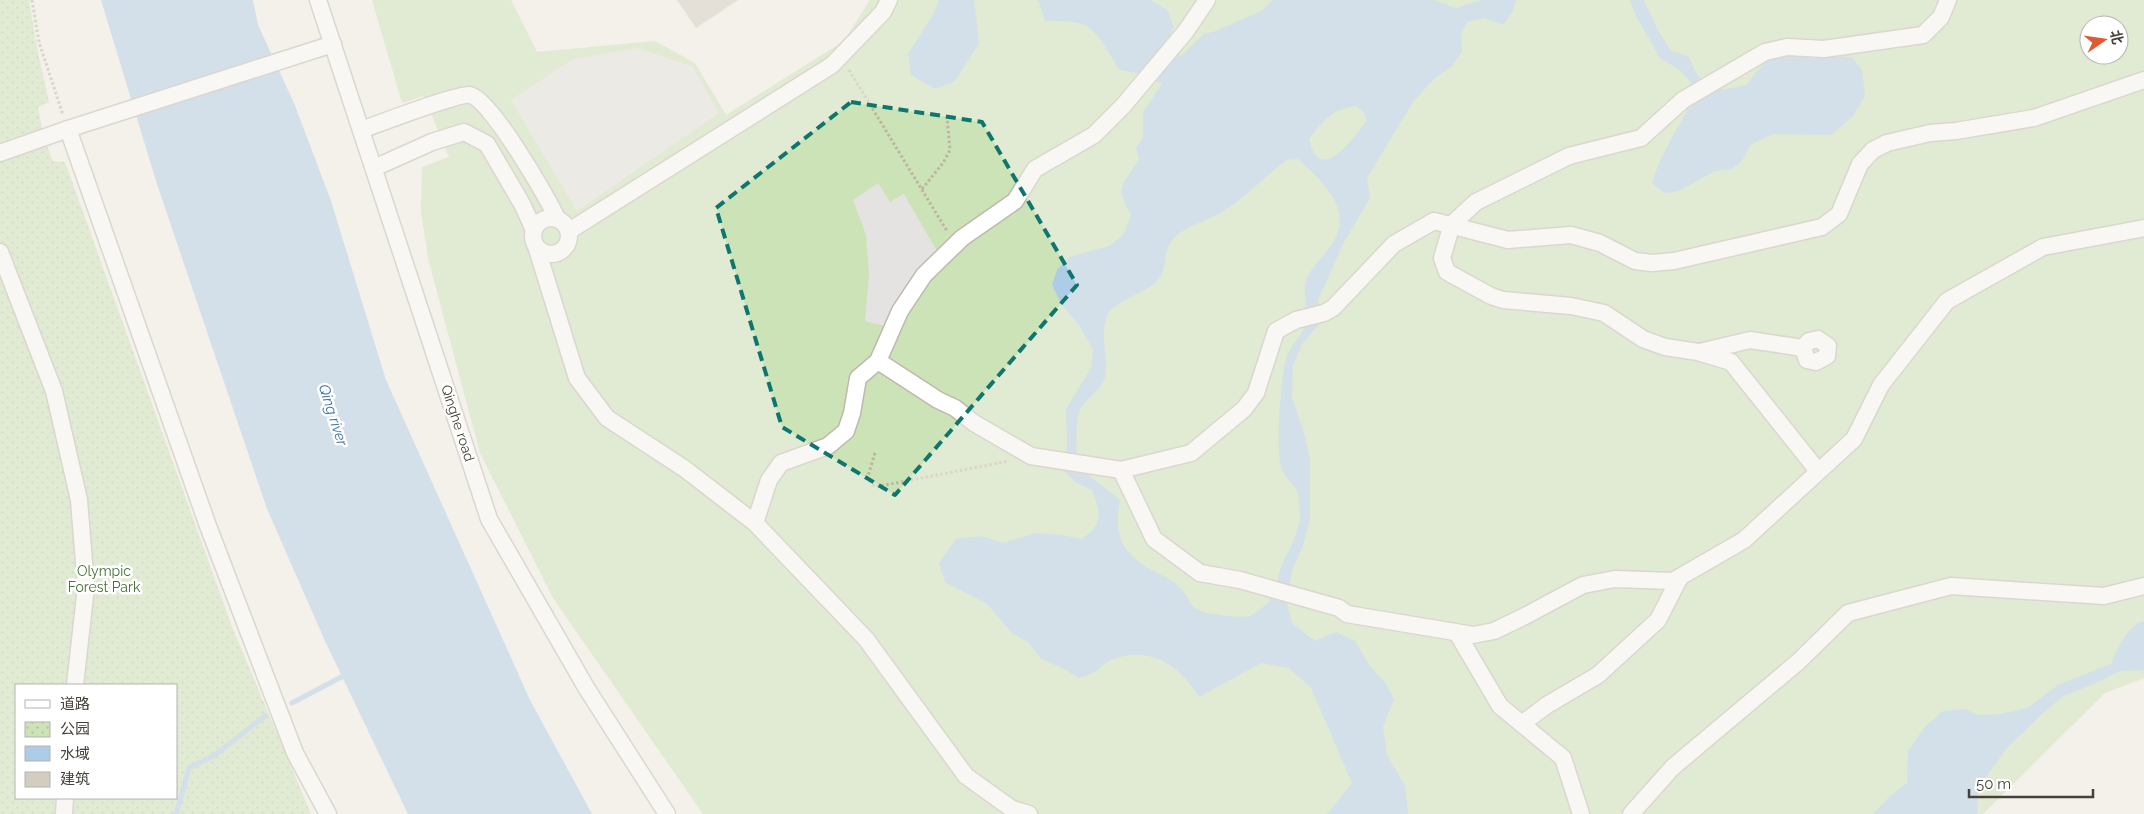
<svg xmlns="http://www.w3.org/2000/svg" width="2144" height="814" font-family="Raleway,'Noto Sans SC',sans-serif">
	<defs>
		<pattern id="park-dots" width="8" height="8" patternUnits="userSpaceOnUse" patternTransform="scale(1.25)"><rect width="8" height="8" fill="#cce2b7"/><path d="M2 2h.1M6 6h.1" fill="none" stroke="#b1c39e" stroke-width="1.8" stroke-linecap="round"/></pattern>
	</defs>
	<rect width="100%" height="100%" fill="#f3f1ea"/>
	<path fill="#cce2b7" fill-rule="evenodd" d="M372 0H511L537 52 655 41 695 63 726 115 844 41 870 0H2144V678L2105 693 1983 814H703L553 598 480 453 428 258 421 211 422 167 449 157 424 96 402 103ZM2089 25H2119V55H2089Z"/>
	<path fill="url(#park-dots)" fill-rule="evenodd" d="M0 0H29L37 48 49 102 38 107 44 138 53 161 65 162 232 627 311 814H0ZM16 685H176V798H16Z"/>
	<g fill="#e5e3e1">
		<polygon points="637,48 693,67 719,113 577,211 511,100 573,59"/>
		<polygon points="878,183 890,202 904,194 941,258 890,327 865,321 869,275 866,235 853,200"/>
	</g>
	<g fill="#adcce8" fill-rule="evenodd">
		<polygon points="101,0 253,0 258,25 294,103 331,201 386,380 530,700 592,814 408,814 325,641 267,509 156,181"/>
		<polygon points="939,0 974,0 979,43 955,81 935,89 911,75 908,54 934,13"/>
		<path d="M1036 0H1151L1168 11 1174 27 1165 45 1181 56 1204 34 1216 31 1261 11 1273 0H1434L1456 8 1482 0H1516L1513 11 1503 25 1484 18 1467 22 1461 35 1462 52 1452 66 1434 79 1413 102 1367 178 1370 198 1343 244 1318 300 1321 322 1302 344 1293 366 1292 398 1304 433 1310 460V518L1303 546 1293 568 1286 599 1292 623 1315 641 1336 632 1355 641 1369 665 1384 681 1394 699 1383 727 1387 755 1405 786 1408 814H1327L1352 783 1311 688 1289 668 1261 663 1199 697C1179 664 1147 644 1109 661 1104 663 1101 668 1097 671 1092 674 1085 676 1079 678L1066 670 1040 658 1029 643 1012 633 987 604 945 582 939 563 956 539 981 536 1003 543 1036 533 1062 535 1082 539C1104 523 1101 513 1092 490L1075 482 1064 471 1067 443 1066 409 1091 368 1093 350 1079 325 1062 305 1052 285 1057 270 1069 257 1109 246 1124 234 1131 215C1114 186 1123 186 1139 159L1136 148 1143 137V112L1162 84 1142 74 1120 70C1111 58 1101 35 1088 27 1077 20 1058 21 1045 21L1039 2ZM1356 106 1364 112 1367 121C1353 137 1320 188 1309 139 1321 123 1334 108 1356 106ZM1298 159C1322 181 1355 210 1332 244 1324 256 1311 267 1306 281 1302 295 1309 309 1307 322 1304 333 1289 346 1285 362 1281 382 1275 453 1282 470 1285 477 1292 482 1296 489 1299 495 1300 508 1300 515 1300 531 1289 550 1282 564 1278 574 1278 588 1272 597 1268 604 1257 613 1249 616 1242 618 1212 615 1204 612 1190 607 1192 604 1184 592 1178 584 1166 577 1157 573 1123 555 1113 538 1120 500 1093 476 1072 474 1077 432 1077 426 1077 416 1080 410 1086 398 1102 390 1105 377 1109 357 1099 336 1107 316 1113 301 1144 294 1156 282 1169 271 1161 251 1174 238 1188 224 1209 221 1224 211 1244 198 1262 180 1280 165L1287 160Z"/>
		<path d="M1630 0H1644L1657 28 1670 50 1689 57C1703 91 1713 93 1747 85 1758 68 1768 56 1790 55 1797 55 1804 58 1810 58 1825 59 1837 55 1853 58L1862 70 1865 96 1853 116 1831 135 1773 134 1750 145 1742 161 1732 169 1715 171 1679 191 1665 193 1652 184C1661 150 1683 123 1697 90L1681 71 1660 58 1635 14Z"/>
		<path d="M2144 621V670L2120 671 2089 686 2063 696 2041 715 2006 749 1984 780 1978 793 1977 814H1873L1890 796 1907 783 1908 751 1924 728 1943 711 1965 709 1978 715 2001 714 2027 708 2058 685 2111 664C2118 649 2126 625 2144 621Z"/>
	</g>
	<g fill="none" stroke-linecap="round" stroke-linejoin="round">
		<g stroke="#adcce8" stroke-width="5">
			<polyline points="292,703 347,674"/>
			<polyline points="176,814 189,768 215,755 265,716"/>
		</g>
	</g>
	<polygon fill="#d3cdc0" points="677,0 738,0 696,28"/>
	<g fill="none" stroke-linecap="round" stroke-linejoin="round">
		<defs>
			<g id="minor">
				<polyline points="318,0 489,519 587,689 667,814"/>
				<polyline points="68,129 208,526 295,753 328,814"/>
				<path d="M361 130C378 124 459 93 470 95 491 99 546 196 557 218"/>
				<polyline points="0,153 68,129 333,44"/>
				<polyline points="374,168 432,142 464,132 487,144 522,204 534,230"/>
				<circle cx="551" cy="236" r="18"/>
				<polyline points="569,231 832,65 883,12 889,0"/>
				<polyline points="536,246 577,378 607,418 685,469 755,523 866,639 966,776 1012,809 1029,814"/>
				<polyline points="0,252 54,391 79,500 86,587 75,685"/>
				<polyline points="1700,352 1750,340 1803,348 1809,341 1818,339 1828,346 1827,356 1816,362 1807,360 1803,348"/>
				<polyline points="878,361 938,400 955,408 974,423 1031,456 1121,470 1191,453 1244,409 1256,393 1276,331 1296,320 1324,313 1333,308 1394,244 1434,221 1508,240 1571,235 1600,243 1635,261 1652,263 1674,261 1822,227 1839,214 1860,164 1873,150 1887,143 1930,133 1956,131 2034,118 2144,80"/>
				<polyline points="1121,470 1154,539 1200,573 1240,580 1339,608 1347,614 1473,635 1494,631 1525,616 1583,585 1615,579 1673,581 1744,540 1854,439 1881,385 1947,301 2043,247 2144,228"/>
				<polyline points="1818,471 1731,362 1698,352 1665,347 1643,339 1604,313 1571,306 1503,300 1491,296 1447,272 1442,258 1452,224 1476,202 1569,156 1641,138 1683,100 1765,52 1787,47 1824,49 1923,35 1941,17 1948,0"/>
				<polyline points="755,523 769,480 781,463 828,446 846,431 852,413 858,378 878,361 900,311 924,275 962,238 1015,201 1035,169 1094,135 1123,106 1186,31 1207,0"/>
				<polyline points="1457,633 1500,706 1563,758 1581,814"/>
				<polyline points="1523,723 1547,705 1598,675 1658,620 1680,577"/>
				<polyline points="64,814 65,798"/>
				<polyline points="1631,814 1673,767 1798,662 1848,613 1951,586 2104,596 2144,586"/>
			</g>
		</defs>
		<use href="#minor" stroke="#bdb9ad" stroke-width="19"/>
		<g stroke="#bdb5a0" stroke-width="3" stroke-dasharray="2.5 2.5" stroke-linecap="butt">
			<polyline points="32,0 39,42 63,115"/>
			<polyline points="849,70 947,231"/>
			<polyline points="922,189 943,163 950,150 947,117"/>
			<polyline points="875,453 867,479 875,487 1009,461"/>
		</g>
		<use href="#minor" stroke="#fff" stroke-width="16"/>
	</g>
	<path d="M0 0H2144V814H0ZM851 102 982 122 1077 285 895 495 782 427 716 208Z" fill="#f3f1ea" fill-opacity=".55" fill-rule="evenodd"/>
	<path fill="none" stroke="#0f766e" stroke-width="4" stroke-dasharray="10 6" stroke-linejoin="round" d="M851 102 982 122 1077 285 895 495 782 427 716 208Z"/>
	<g text-anchor="middle" stroke-width="5" stroke-linejoin="round" paint-order="stroke">
		<g font-size="14" fill="#464139" stroke="#fff">
			<text transform="translate(458 423) rotate(72)" y="5">Qinghe road</text>
		</g>
		<g font-size="14" fill="#467132" stroke="#fff">
			<text x="104" y="576">Olympic<tspan x="104" dy="16">Forest Park</tspan></text>
		</g>
		<g font-size="15" font-style="italic" fill="#3e73a5" stroke="#fff">
			<text transform="translate(333 415) rotate(72)" y="5">Qing river</text>
		</g>
	</g>
	<rect x="15" y="684" width="162" height="115" fill="#ffffff" stroke="#b5b3b0"/>
	<rect x="25" y="700" width="25" height="8" fill="#ffffff" stroke="#b5b3b0"/>
	<text x="60" y="709" font-size="15" fill="#464139">道路</text>
	<rect x="25" y="722" width="25" height="15" fill="url(#park-dots)" stroke="#b5b3b0"/>
	<text x="60" y="734" font-size="15" fill="#464139">公园</text>
	<rect x="25" y="746" width="25" height="15" fill="#adcce8" stroke="#b5b3b0"/>
	<text x="60" y="759" font-size="15" fill="#464139">水域</text>
	<rect x="25" y="772" width="25" height="15" fill="#d3cdc0" stroke="#b5b3b0"/>
	<text x="60" y="784" font-size="15" fill="#464139">建筑</text>
	<g transform="translate(2104 40) rotate(77)"><circle r="24" fill="#ffffff" stroke="#b5b3b0"/>
	<path d="M0-4L9 19L0 12L-9 19Z" fill="#e15833"/>
	<text y="-8" font-size="14" font-weight="bold" text-anchor="middle" fill="#464139">北</text>
	</g>
	<path d="M1969 789v8h124v-8" fill="none" stroke="#464139" stroke-width="2.5"/>
	<text x="1976" y="789" font-size="15" fill="#464139" stroke="#ffffff" stroke-width="4" paint-order="stroke">50 m</text>
</svg>
